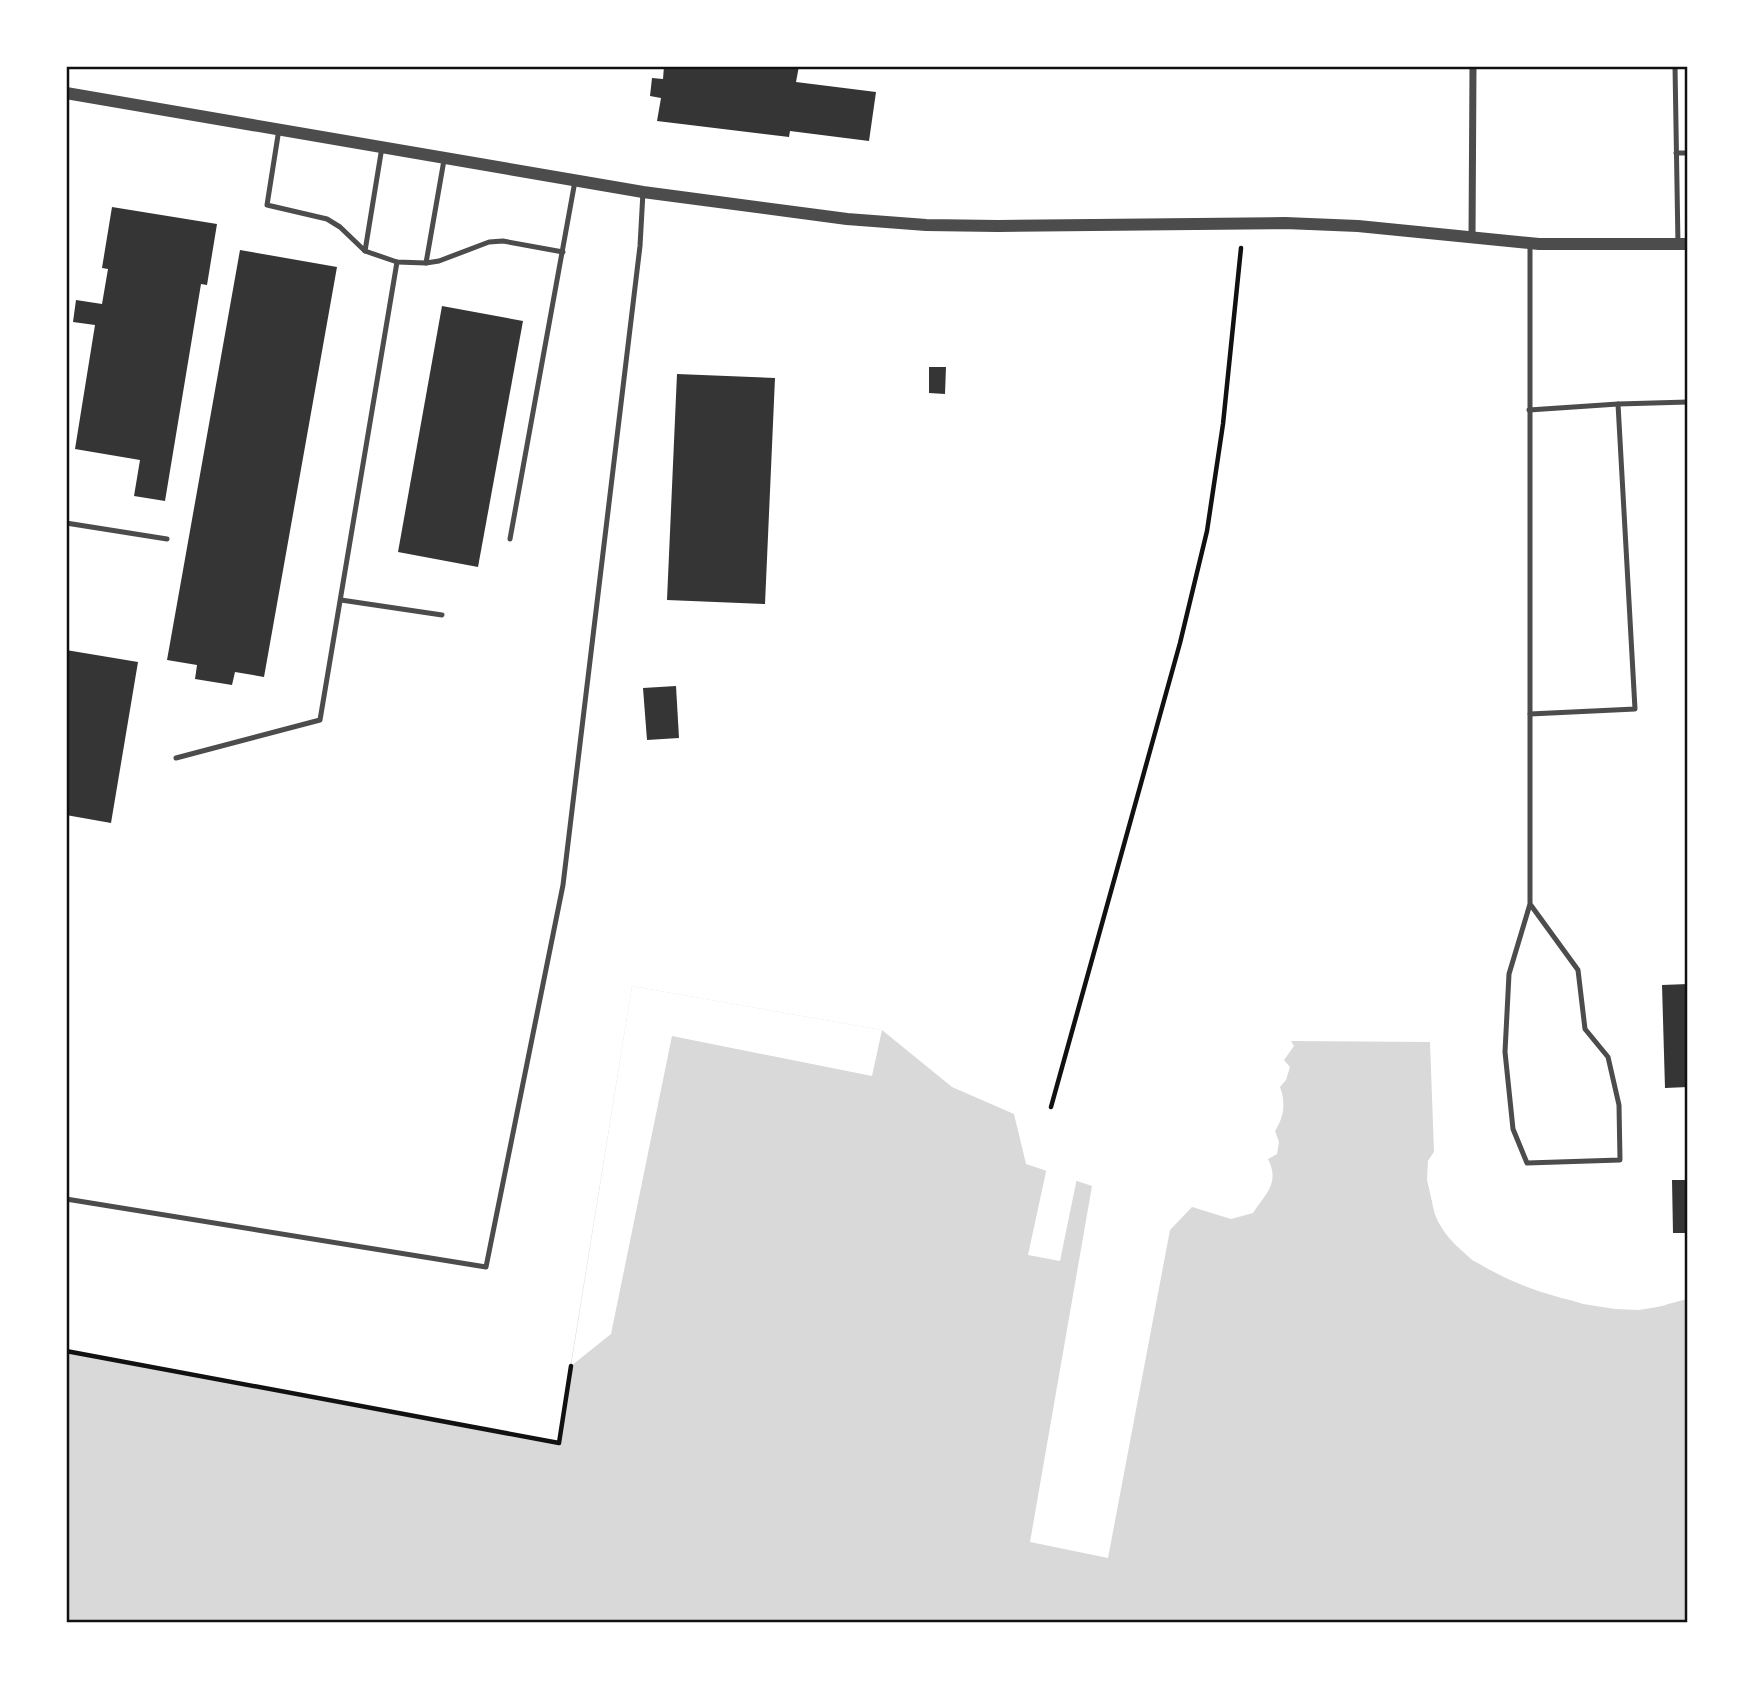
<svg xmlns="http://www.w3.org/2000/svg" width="1754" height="1689" font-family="'Archivo Narrow',sans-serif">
	<rect width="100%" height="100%" fill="#fff"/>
	<path fill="#d9d9d9" d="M632 986 882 1030 952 1087 1014 1114 1026 1164 1092 1186 1030 1542 1108 1558 1170 1230 1192 1207 1231 1219 1253 1213C1266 1193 1280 1183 1268 1159L1277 1154 1279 1142 1275 1131C1284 1117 1286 1103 1280 1087L1286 1080 1290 1067 1284 1060 1294 1046 1291 1041 1430 1042 1434 1152 1428 1161C1430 1178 1430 1199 1435 1214 1457 1276 1577 1309 1635 1309 1652 1310 1671 1303 1687 1299V1622H67L66 1351 558 1443Z"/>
	<g fill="#fff">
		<polygon points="632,986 882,1030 872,1076 672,1036 611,1334 571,1366"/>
		<polygon points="1434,1152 1438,1152 1431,1162 1431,1180 1438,1213 1456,1240 1474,1257 1498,1270 1527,1282 1583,1300 1615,1305 1639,1306 1665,1301 1666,1305 1639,1310 1615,1309 1583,1304 1526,1285 1497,1273 1472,1260 1454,1243 1435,1214 1427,1180 1428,1161"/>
		<polygon points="1047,1167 1077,1178 1060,1261 1028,1255"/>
	</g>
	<g fill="#353535">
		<polygon points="664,66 799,66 796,82 876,92 869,141 790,131 789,137 657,121 661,98 650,96 652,78 663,79"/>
		<polygon points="112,207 217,224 207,285 201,284 165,501 134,496 140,460 75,449 95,325 73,322 76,300 102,304 108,269 102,268"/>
		<polygon points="240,250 337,267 264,677 235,672 232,685 195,679 197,665 167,660"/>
		<polygon points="442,306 523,321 478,567 398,552"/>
		<polygon points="929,367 946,367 945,394 929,393"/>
		<polygon points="677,374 775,378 765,604 667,600"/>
		<polygon points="66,650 138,662 111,823 66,815"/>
		<polygon points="676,686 679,738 647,740 643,688"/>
		<polygon points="1688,984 1688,1087 1665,1088 1662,985"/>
		<polygon points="1672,1180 1688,1180 1688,1233 1673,1233"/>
	</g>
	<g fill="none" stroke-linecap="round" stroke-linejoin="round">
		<g stroke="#111" stroke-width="4.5">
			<polyline points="1051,1107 1180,643 1207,531 1223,424 1241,248"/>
			<polyline points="66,1351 559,1443 571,1366"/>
		</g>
		<g stroke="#4c4c4c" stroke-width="5">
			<polyline points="1675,66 1678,245"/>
			<polyline points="279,129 267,205 327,219 340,227 365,251 397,262 426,263 439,261 489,242 503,241 563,252"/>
			<polyline points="1676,153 1688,153"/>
			<polyline points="365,251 382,147"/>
			<polyline points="426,263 444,160"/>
			<polyline points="1529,410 1618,404"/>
			<polyline points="66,523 167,539"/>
			<polyline points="510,539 575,181"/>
			<polyline points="341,600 442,615"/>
			<polyline points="1530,714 1635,709 1618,404 1688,402"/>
			<polyline points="176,758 320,720 397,262"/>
			<polyline points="1530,904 1578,970 1585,1029 1608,1057 1619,1105 1620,1160 1527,1163 1513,1129 1505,1052 1509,974 1530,904 1530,244"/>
			<polyline points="66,1199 486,1267 563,885 640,246 643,192"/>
		</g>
		<polyline stroke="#4c4c4c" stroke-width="7" points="1472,238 1473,66"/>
		<polyline stroke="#4c4c4c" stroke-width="12" points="66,93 643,192 847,219 926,225 998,226 1285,223 1358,226 1539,244 1688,244"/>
	</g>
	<rect width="1754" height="1689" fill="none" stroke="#ffffff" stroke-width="136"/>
	<rect x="68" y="68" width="1618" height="1553" fill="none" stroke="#111" stroke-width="2.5"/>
</svg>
